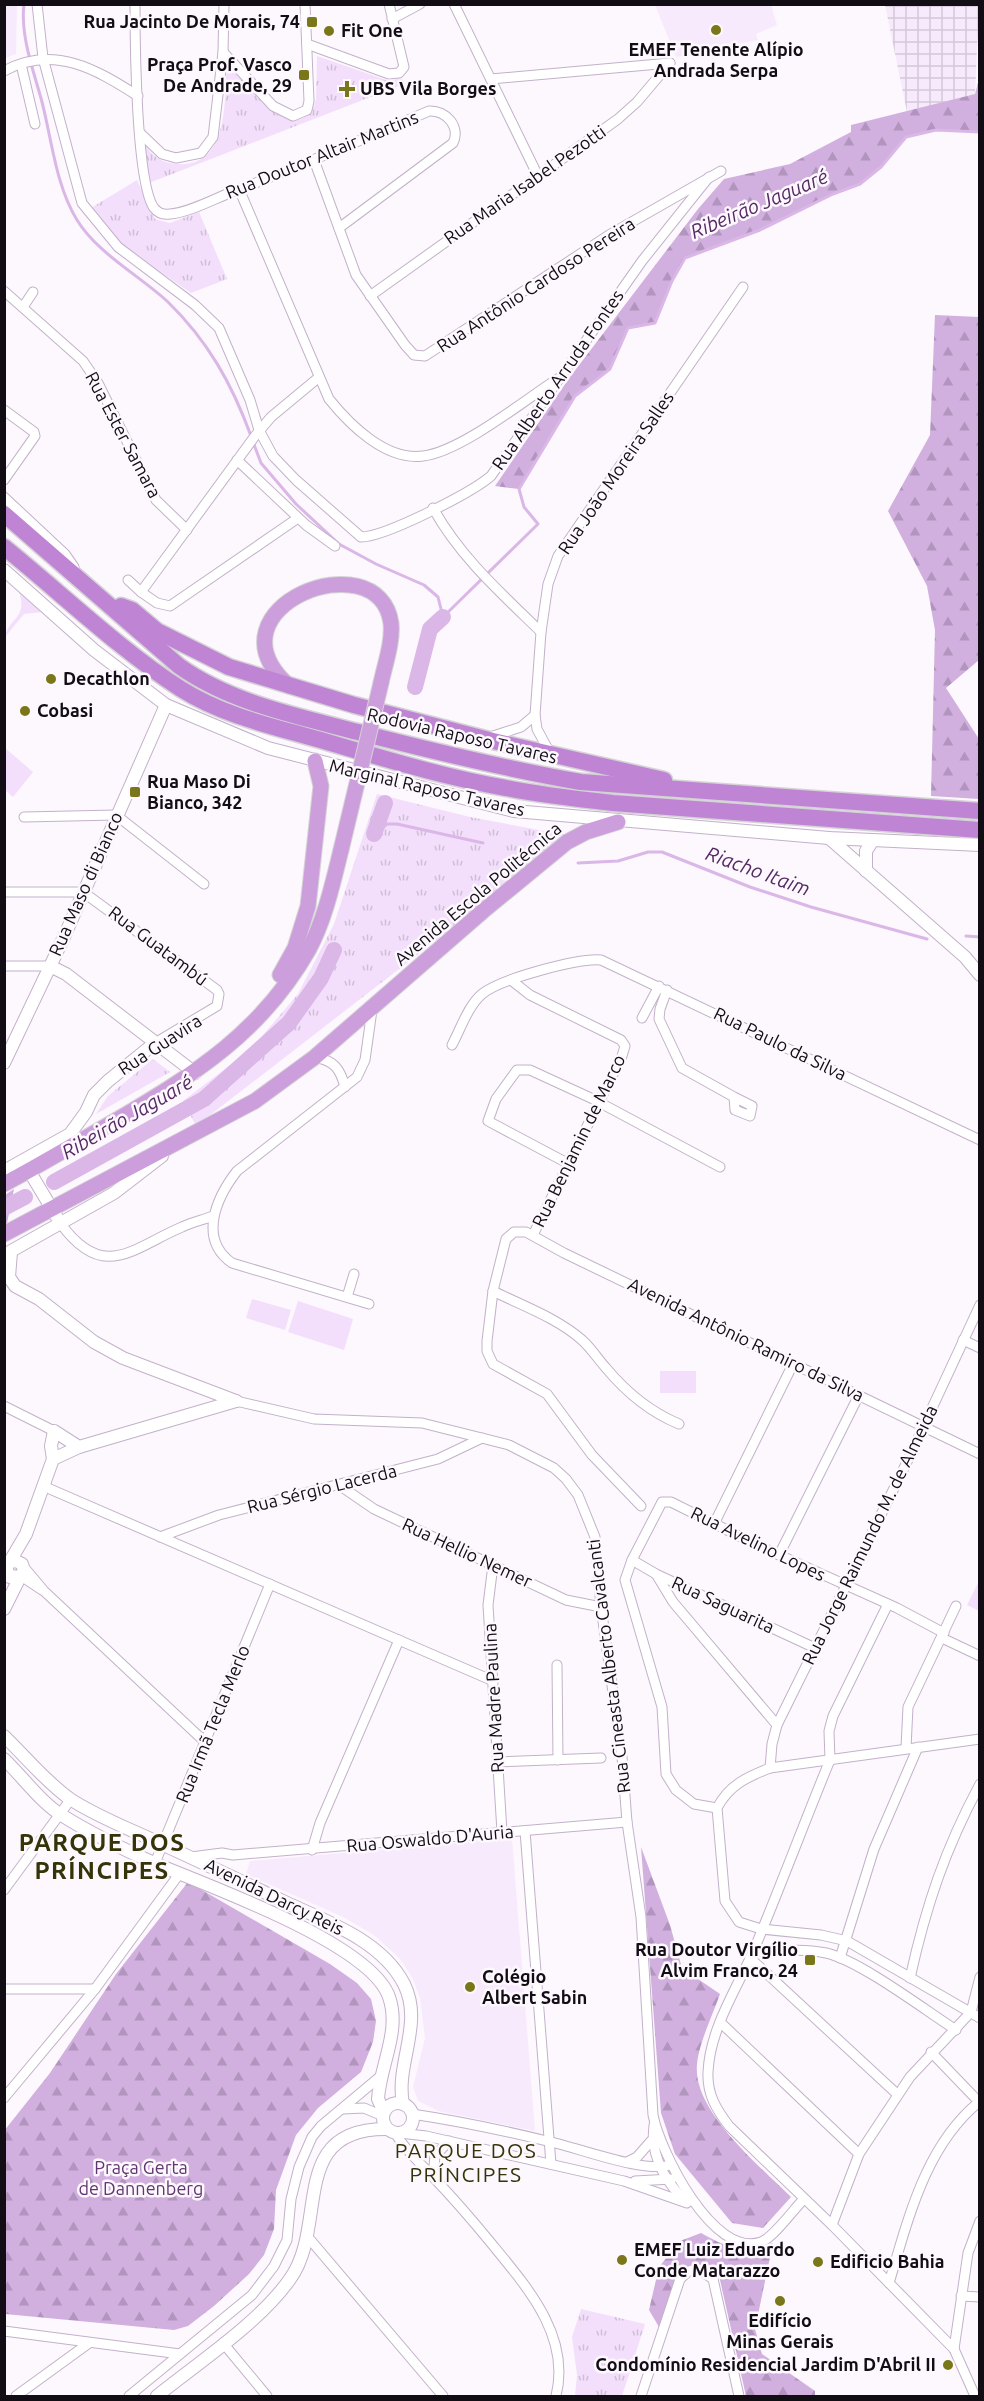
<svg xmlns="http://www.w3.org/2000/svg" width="984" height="2401" font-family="Ubuntu,sans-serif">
	<defs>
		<pattern id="industrial-grid" width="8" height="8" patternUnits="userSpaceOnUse" patternTransform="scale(1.5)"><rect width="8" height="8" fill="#f8eafd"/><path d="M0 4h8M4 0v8" fill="none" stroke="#d4c8d8"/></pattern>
		<pattern id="forest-firs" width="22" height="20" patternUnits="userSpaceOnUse" patternTransform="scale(1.5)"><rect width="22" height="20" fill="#d1afde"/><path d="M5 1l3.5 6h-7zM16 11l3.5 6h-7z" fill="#b295be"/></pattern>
		<pattern id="park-tufts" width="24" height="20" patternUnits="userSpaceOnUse" patternTransform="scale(1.5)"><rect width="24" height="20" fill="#f3dffb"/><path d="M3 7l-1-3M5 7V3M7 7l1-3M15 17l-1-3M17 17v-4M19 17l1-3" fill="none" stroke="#cfbed6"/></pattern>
	</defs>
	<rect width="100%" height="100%" fill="#fcf8fd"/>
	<g fill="#f8eafd">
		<polygon points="5,4 17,5 16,54 5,58"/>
		<polygon points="655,5 771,5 777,25 756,34 758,40 676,57"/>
		<polygon points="512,1838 535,2131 438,2111 418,2101 413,2087 425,2038 420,1998 412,1977 400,1959 374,1935 343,1917 246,1874 250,1861"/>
	</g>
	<polygon fill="url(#industrial-grid)" points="885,5 979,5 975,94 907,112"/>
	<g fill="#f3dffb">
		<path d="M19 592 42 612 24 614 5 637C9 617 28 619 19 592Z"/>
		<polygon points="5,748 33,772 13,797 5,790"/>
		<polygon points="252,1299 291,1310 285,1330 246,1318"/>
		<polygon points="298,1301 353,1319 344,1350 288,1332"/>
		<rect x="660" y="1371" width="36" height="22"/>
		<polygon points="978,1583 979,1584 979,1611 967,1605"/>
	</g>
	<g fill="url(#forest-firs)">
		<polygon points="979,79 979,132 936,130 907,137 881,167 860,184 833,194 760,230 685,258 672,281 655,323 628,328 610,369 575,396 519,489 495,486 570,377 698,209 724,179 790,164 851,132 851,125 975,94"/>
		<polygon points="935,315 979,317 979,660 946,688 979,739 979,799 931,796 935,630 927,586 888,511 930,435"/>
		<polygon points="14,1189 5,1233 5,1195"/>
		<path d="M641 1847 670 1925 682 1968 720 1994C713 2014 699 2043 697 2064 692 2111 760 2166 791 2197L763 2228 732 2223 675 2154 661 2113Z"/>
		<polygon points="188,1882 330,1964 357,1983 371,1999 376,2021 373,2042 361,2072 318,2108 296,2135 276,2190 274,2229 264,2255 249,2274 214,2306 188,2326 174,2330 5,2314 4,2131 50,2073 116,1974"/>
		<path d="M701 2233C729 2249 741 2252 773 2243L755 2329 762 2354 815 2391V2396H746L718 2271C702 2263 696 2262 679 2270L659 2327 649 2310 659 2267 680 2241Z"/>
	</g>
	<g fill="url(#park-tufts)">
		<path d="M317 56 389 81 402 78 404 84 149 183 144 143C152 156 161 163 177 164 231 168 224 96 227 61 239 73 276 117 290 120 298 122 305 117 312 113L316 99Z"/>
		<polygon points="137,180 155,219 170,223 199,212 227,279 191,293 126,248 91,208"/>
		<polygon points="377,794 470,817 571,836 196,1126 183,1101 251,1049 298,994 334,924"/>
		<polygon points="153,1059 170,1072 96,1114 108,1096"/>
		<polygon points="581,2309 645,2324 622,2396 575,2396 577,2375 572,2337"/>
	</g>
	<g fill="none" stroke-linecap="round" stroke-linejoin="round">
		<g stroke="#dab7e7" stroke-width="3">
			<path d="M24 4C20 36 34 72 42 102 52 141 56 186 77 220 98 254 139 275 168 302 208 341 232 384 251 436"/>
			<polyline points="253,442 261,463 296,504 339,544 376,564 424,585 438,597 443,617 538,524 524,507 519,489 575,396 610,369 628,328 655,323 672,281 685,258 760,230 833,194 860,184 881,167 906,137 936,130 980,132"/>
			<polyline points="374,834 387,824 397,824 483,843"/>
			<polyline points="578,863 618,861 648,852 662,852 750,887 811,907 927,939"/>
			<polyline points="966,936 980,937"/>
		</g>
		<g stroke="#dab7e7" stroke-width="16">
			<polyline points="415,687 430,629 443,617"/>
			<polyline points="374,834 385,803"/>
			<polyline points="54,1182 204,1099 289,1023 321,978 334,950"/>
			<polyline points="4,1208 25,1197"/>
		</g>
		<defs>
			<g id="minor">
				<path d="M37 4 43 58 82 203 118 247 195 305 219 328 250 400 259 430 273 456 296 480 361 537C385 537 471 493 491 476L642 261 709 177"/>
				<path d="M135 4C135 41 136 183 154 208 158 213 164 215 170 214 191 212 215 198 235 191 300 166 364 139 429 111 446 110 461 127 453 143L339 228"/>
				<polyline points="454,4 537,174"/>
				<polyline points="392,19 420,4"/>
				<polyline points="307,44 389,74 399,73 404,67 389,4"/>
				<polyline points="223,52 273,106 293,116 307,110 309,101 305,4"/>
				<polyline points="21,64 35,124"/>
				<path d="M4 71C53 44 96 69 138 96"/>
				<polyline points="491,79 670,63"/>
				<polyline points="140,133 162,154 176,158 201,153 213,137 223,52 224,4"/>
				<polyline points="314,160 356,275 405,345 414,355 425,356 609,235 721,171"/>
				<path d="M239 189 329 399C350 425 386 461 423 456 460 452 525 400 557 379"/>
				<polyline points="4,291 83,361 98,383 156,500 187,530"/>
				<polyline points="370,296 618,119 637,102 670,63"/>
				<polyline points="23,307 33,292"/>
				<polyline points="4,410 34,432 35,436 4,480"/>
				<polyline points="237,460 306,525 335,546"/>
				<polyline points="4,497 65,554 74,567"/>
				<path d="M433 508C460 557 502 594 541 632"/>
				<polyline points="298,518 170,606 157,603 141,592 255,436 271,417 318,378"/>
				<polyline points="128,580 141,592"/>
				<polyline points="490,737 521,727 535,715"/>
				<polyline points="551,755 537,729 535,715 541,632 548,584 558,556 743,287"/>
				<polyline points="24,817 116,815 204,884"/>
				<polyline points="4,892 83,892 217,990 219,994 217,1006 155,1043"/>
				<polyline points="4,966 50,966"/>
				<polyline points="511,980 530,995 621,1040 625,1046 622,1056 533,1235"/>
				<polyline points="667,990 660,1009 659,1019 682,1068 734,1097 735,1110 750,1116 752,1106 734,1097"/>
				<polyline points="642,1018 659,986"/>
				<path d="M452 1045C461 1028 468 1006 482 994 500 979 578 958 601 960L980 1140"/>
				<path d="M315 1057C334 1061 340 1068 345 1087"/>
				<polyline points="569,1164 488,1121 496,1099 517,1070 530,1070 593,1099 720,1167"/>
				<path d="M61 1224C104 1283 134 1247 182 1227 192 1222 203 1220 213 1216"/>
				<path d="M493 1291C523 1306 557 1318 582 1340 591 1348 598 1359 606 1368 626 1392 650 1412 679 1424"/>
				<polyline points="347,1297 354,1274"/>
				<path d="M369 1304 232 1263C198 1239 216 1198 237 1171L357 1077 365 1060 372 1010"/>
				<polyline points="963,1340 980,1348"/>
				<path d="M236 1401 314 1419 422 1423 509 1445 554 1468 566 1479 578 1495 595 1537 601 1607 622 1757 627 1822 641 1917 653 2115C660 2151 713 2259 761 2242 774 2237 793 2210 803 2200"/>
				<polyline points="4,1406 54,1431"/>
				<polyline points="339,1485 374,1509 566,1600 601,1607"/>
				<polyline points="43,1486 491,1680"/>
				<polyline points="641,1506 592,1455 547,1394 493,1364 487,1351 487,1341 493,1291 506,1239 514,1232 526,1232 564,1253 980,1454"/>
				<polyline points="714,1524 793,1364"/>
				<polyline points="160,1537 219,1515 438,1459 482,1438"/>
				<polyline points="779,1555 859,1395"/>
				<polyline points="632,1560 656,1574 815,1648"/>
				<polyline points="493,1565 488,1605 502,1832"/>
				<polyline points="23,1566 44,1591 205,1742"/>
				<polyline points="656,1574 673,1602 777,1725"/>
				<polyline points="21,1576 42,1590"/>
				<path d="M888 1604 833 1716 829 1731 830 1760C804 1823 780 1888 753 1952 736 1990 710 2029 708 2072 707 2094 716 2109 729 2126L832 2225 954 2349 975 2396"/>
				<polyline points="942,1638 980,1656"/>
				<polyline points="557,1665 558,1760"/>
				<path d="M980 1739 770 1768C747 1777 729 1785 717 1808L725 1901 739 1922 761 1929 821 1935 847 1941 980 2018"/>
				<polyline points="906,1748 908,1707 956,1606"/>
				<polyline points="497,1762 601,1758"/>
				<polyline points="770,1768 772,1744 777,1725 906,1464 980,1305"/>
				<polyline points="717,1808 694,1804 676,1790 666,1774 662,1707 625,1580 632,1560 662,1502 671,1502 757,1545 897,1608 944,1633"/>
				<polyline points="525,1831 551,2164"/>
				<polyline points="312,1850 320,1823 399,1640"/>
				<polyline points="191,1857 222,1853 233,1855 627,1822"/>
				<polyline points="155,1863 270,1584"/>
				<polyline points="4,1890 71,1799"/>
				<path d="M753 1952C777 1951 802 1948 826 1953 859 1960 925 2010 956 2030"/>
				<polyline points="750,1958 897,2094"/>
				<polyline points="840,1958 874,1849 918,1747"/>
				<path d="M910 1978C926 1906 945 1849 980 1784"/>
				<polyline points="4,1989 95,1989"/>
				<polyline points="720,2022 859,2154"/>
				<polyline points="931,2052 980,2103"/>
				<polyline points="4,2098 95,1989 180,1873"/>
				<polyline points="343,2109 364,2108 383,2116"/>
				<path d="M412 2114C459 2121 506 2131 551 2142 582 2149 643 2173 671 2165"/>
				<path d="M654 2125C650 2154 663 2178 683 2199"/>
				<path d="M395 2133C406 2151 420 2163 434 2178 454 2199 473 2221 491 2243 527 2287 571 2336 556 2396"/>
				<polyline points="400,2133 426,2136 624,2181 687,2203"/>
				<polyline points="627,2162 637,2157 652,2140"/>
				<polyline points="433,2176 435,2156 449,2141"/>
				<polyline points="635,2181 672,2179"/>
				<polyline points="832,2225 859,2154 910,2077 971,2012 980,1977"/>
				<polyline points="307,2236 443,2396"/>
				<path d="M889 2283C908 2220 925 2146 979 2102"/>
				<polyline points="961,2296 980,2297"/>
				<polyline points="4,2331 180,2354"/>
				<polyline points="223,2343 267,2396"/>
				<polyline points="954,2349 968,2253 980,2221"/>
				<polyline points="16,2396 89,2343"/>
				<polyline points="129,2396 252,2295 274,2266 287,2240 291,2199 299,2167 312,2137 321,2126 382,2075"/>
				<polyline points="641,2396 680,2279 689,2271 698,2269 713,2279 739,2396"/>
			</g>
			<g id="secondary">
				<polyline points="4,570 94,650 166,705 268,748 514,811 829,838 980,845"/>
				<polyline points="829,838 965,957 980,975"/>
				<polyline points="866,871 866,851 873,840"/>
				<polyline points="50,966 66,974 195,1073"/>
				<polyline points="4,1063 64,937 166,705"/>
				<polyline points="25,1164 61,1224"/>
				<polyline points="4,1171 70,1134 86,1112 94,1095 108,1081 155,1043"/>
				<polyline points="11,1252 9,1277 15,1286 39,1299 94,1342 123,1358 236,1401"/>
				<polyline points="4,1255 114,1193 162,1156"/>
				<polyline points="53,1459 79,1447"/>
				<polyline points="10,1562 16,1561 22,1564 24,1571 21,1576 10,1577 6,1568 26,1534 53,1459 51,1446 54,1431 79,1447 236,1401"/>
				<polyline points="4,1609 20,1577"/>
				<path d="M4 1736C25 1756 46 1782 70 1799 96 1816 127 1828 155 1841 199 1861 243 1882 287 1903 328 1922 382 1941 404 1984 424 2024 395 2064 403 2104"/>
				<path d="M4 1759C23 1777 41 1803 63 1816 92 1834 125 1850 156 1864 209 1886 371 1944 389 1997 401 2031 380 2065 378 2099L384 2112"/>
				<circle cx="398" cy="2118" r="15"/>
				<path d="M157 2396C198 2363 260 2322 290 2279 329 2225 287 2128 387 2129"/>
			</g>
			<g id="trunk">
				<path d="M289 686C201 607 379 539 391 623 393 642 385 664 381 683"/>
				<polyline points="280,975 295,948 308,906 321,786 315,761"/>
				<path d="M4 1184C42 1164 78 1142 115 1121 195 1074 262 1032 309 949 325 919 333 882 341 850"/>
				<polyline points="4,1234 255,1101 315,1057 483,911 567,842 586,832 618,822"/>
			</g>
			<g id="motorway">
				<path d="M4 514 179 666C231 703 297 716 358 732 432 751 506 769 581 782L980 811"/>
				<path d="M4 547C61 593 120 650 181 689 222 715 271 726 317 739 379 757 442 777 506 788 541 795 577 799 613 803L980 830"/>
				<polyline points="121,606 132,610 157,631 229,667 354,705 493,741 664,780"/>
			</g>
		</defs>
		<use href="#minor" stroke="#c3b1ca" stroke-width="11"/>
		<use href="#secondary" stroke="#c3b1ca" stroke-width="14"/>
		<use href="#trunk" stroke="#d4d3d5" stroke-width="17"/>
		<use href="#motorway" stroke="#d4d3d5" stroke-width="19"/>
		<use href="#minor" stroke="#fff" stroke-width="9"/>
		<use href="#secondary" stroke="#fff" stroke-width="12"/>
		<use href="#trunk" stroke="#cc9edc" stroke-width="15"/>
		<use href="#motorway" stroke="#bf85d4" stroke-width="16"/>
		<defs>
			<polyline id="trunk-bridge" points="341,850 381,683"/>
		</defs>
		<use href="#trunk-bridge" stroke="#d4d3d5" stroke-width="17" stroke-linecap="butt"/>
		<use href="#trunk-bridge" stroke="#cc9edc" stroke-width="15"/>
	</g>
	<g fill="#7a761a" stroke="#fcf8fd" stroke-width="2">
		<rect x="306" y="16" width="12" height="12" rx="3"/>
		<circle cx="716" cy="30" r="6"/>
		<circle cx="329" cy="31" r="6"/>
		<rect x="298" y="69" width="12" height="12" rx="3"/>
		<path d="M344 80h6v6h6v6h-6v6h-6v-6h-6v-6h6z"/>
		<circle cx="51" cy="679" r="6"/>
		<circle cx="25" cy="711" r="6"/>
		<rect x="129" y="786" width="12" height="12" rx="3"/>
		<rect x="804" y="1954" width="12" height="12" rx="3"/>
		<circle cx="470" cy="1987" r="6"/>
		<circle cx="622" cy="2260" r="6"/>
		<circle cx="818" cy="2262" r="6"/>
		<circle cx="780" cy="2301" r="6"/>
		<circle cx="948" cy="2365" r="6"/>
	</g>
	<g text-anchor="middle" stroke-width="5" stroke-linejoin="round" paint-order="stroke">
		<g font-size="18" font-weight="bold" fill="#120c15" stroke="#fcf8fd" text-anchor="start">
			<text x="300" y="28" text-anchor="end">Rua Jacinto De Morais, 74</text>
			<text x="341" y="37">Fit One</text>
			<text x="716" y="56" text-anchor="middle">EMEF Tenente Alípio<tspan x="716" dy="21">Andrada Serpa</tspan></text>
			<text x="292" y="71" text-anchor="end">Praça Prof. Vasco<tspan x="292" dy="21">De Andrade, 29</tspan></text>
			<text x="360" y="95">UBS Vila Borges</text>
			<text x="63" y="685">Decathlon</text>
			<text x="37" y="717">Cobasi</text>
			<text x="147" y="788">Rua Maso Di<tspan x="147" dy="21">Bianco, 342</tspan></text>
			<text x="798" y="1956" text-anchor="end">Rua Doutor Virgílio<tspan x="798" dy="21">Alvim Franco, 24</tspan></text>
			<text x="482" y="1983">Colégio<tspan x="482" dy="21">Albert Sabin</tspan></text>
			<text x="634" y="2256">EMEF Luiz Eduardo<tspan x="634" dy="21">Conde Matarazzo</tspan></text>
			<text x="830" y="2268">Edificio Bahia</text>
			<text x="780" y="2327" text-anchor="middle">Edifício<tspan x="780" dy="21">Minas Gerais</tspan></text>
			<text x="936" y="2371" text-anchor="end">Condomínio Residencial Jardim D'Abril II</text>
		</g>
		<g font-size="18" fill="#120c15" stroke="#fcf8fd">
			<text transform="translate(322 155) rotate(-22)" y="6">Rua Doutor Altair Martins</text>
			<text transform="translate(525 185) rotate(-35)" y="6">Rua Maria Isabel Pezotti</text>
			<text transform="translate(536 285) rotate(-33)" y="6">Rua Antônio Cardoso Pereira</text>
			<text transform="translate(558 380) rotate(-55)" y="6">Rua Alberto Arruda Fontes</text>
			<text transform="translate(123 435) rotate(62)" y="6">Rua Ester Samara</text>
			<text transform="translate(616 473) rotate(-56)" y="6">Rua João Moreira Salles</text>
			<text transform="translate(462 736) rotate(13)" y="6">Rodovia Raposo Tavares</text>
			<text transform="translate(427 788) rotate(13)" y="6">Marginal Raposo Tavares</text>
			<text transform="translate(86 884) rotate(-66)" y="6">Rua Maso di Bianco</text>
			<text transform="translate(478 894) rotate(-40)" y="6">Avenida Escola Politécnica</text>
			<text transform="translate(158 946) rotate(37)" y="6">Rua Guatambú</text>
			<text transform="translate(780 1044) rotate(26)" y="6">Rua Paulo da Silva</text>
			<text transform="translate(160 1045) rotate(-33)" y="6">Rua Guavira</text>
			<text transform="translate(579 1141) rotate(-64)" y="6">Rua Benjamin de Marco</text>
			<text transform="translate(746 1340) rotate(26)" y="6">Avenida Antônio Ramiro da Silva</text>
			<text transform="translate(322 1489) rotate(-14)" y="6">Rua Sérgio Lacerda</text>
			<text transform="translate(870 1535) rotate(-64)" y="6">Rua Jorge Raimundo M. de Almeida</text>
			<text transform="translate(758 1544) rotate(26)" y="6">Rua Avelino Lopes</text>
			<text transform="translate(467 1553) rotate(25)" y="6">Rua Hellio Nemer</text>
			<text transform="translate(723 1605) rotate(25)" y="6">Rua Saguarita</text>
			<text transform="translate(609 1666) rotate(-97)" y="6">Rua Cineasta Alberto Cavalcanti</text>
			<text transform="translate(494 1698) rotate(-93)" y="6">Rua Madre Paulina</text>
			<text transform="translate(213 1724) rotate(-68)" y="6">Rua Irmã Tecla Merlo</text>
			<text transform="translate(430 1839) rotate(-5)" y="6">Rua Oswaldo D'Auria</text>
			<text transform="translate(274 1897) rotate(26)" y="6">Avenida Darcy Reis</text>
		</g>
		<g font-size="18" fill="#613670" stroke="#fcf8fd">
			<text x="141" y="2174">Praça Gerta<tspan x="141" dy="21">de Dannenberg</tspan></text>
		</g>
		<g font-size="20" font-style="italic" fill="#552a64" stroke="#fcf8fd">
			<text transform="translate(759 204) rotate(-23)" y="7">Ribeirão Jaguaré</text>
			<text transform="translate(758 871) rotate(20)" y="7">Riacho Itaim</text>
			<text transform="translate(127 1117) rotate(-30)" y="7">Ribeirão Jaguaré</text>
		</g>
		<g font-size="21" letter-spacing="1.5" fill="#353308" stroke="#fcf8fd">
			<text x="466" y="2158">PARQUE DOS<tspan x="466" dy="24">PRÍNCIPES</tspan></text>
		</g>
		<g font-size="24" font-weight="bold" letter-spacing="1.5" fill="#353308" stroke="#fcf8fd">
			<text x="102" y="1851">PARQUE DOS<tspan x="102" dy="28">PRÍNCIPES</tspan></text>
		</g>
	</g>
	<rect width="984" height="2401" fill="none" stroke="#120c15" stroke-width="12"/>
</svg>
